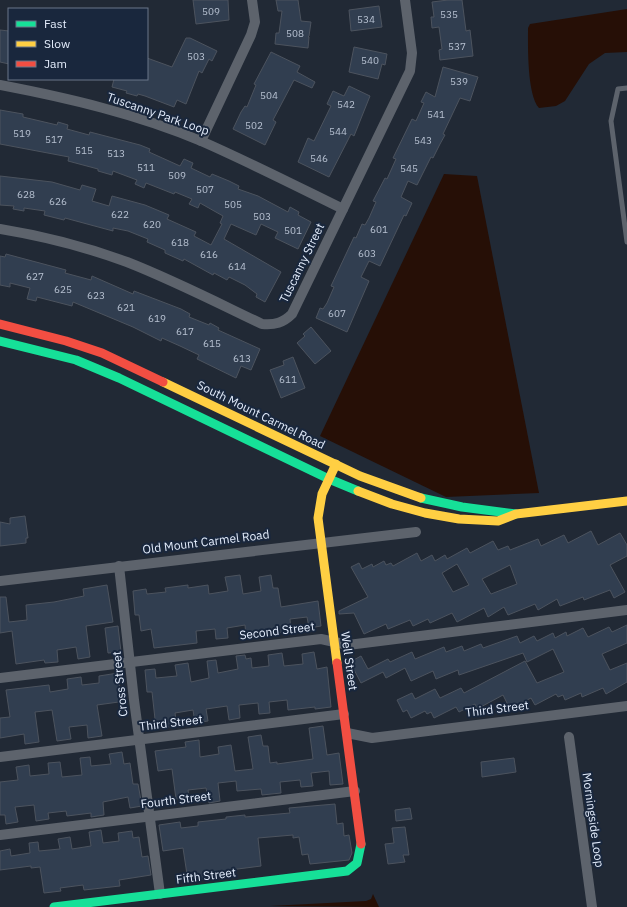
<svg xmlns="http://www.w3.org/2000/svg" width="627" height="907" font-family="'IBM Plex Sans',sans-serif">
	<rect width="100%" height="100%" fill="#212935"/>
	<g fill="#260f06">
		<path d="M627 9V52L605 53 589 64 565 101 556 106 539 108C527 95 528 46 528 28L530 24Z"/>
		<polygon points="444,174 477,176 539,493 446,497 320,436"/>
		<polygon points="373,894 379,907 270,906 366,901 371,899"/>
	</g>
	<g fill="#313e50" stroke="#4c535e" fill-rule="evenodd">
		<polygon points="193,0 228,0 229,20 196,24"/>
		<polygon points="276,0 298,0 301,21 311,22 309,36 308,37 309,37 308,48 275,44 276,33 279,33 282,11 278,11"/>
		<polygon points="448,0 462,0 466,31 470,30 473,56 440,60 439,50 442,49 439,27 432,28 431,17 434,17 432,2"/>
		<polygon points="379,6 382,27 351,31 349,10"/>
		<polygon points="0,30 9,31 9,64 0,62"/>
		<polygon points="186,38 190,38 217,51 212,61 209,59 202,73 199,71 186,104 177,100 174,107 145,96 138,94 137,96 126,93 127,91 112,87 114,79 147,79 147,58 172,67"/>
		<polygon points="354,47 387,54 385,65 382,64 378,79 349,72"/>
		<polygon points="271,52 300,66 297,72 315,82 312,88 294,80 273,120 276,122 265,145 233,129 241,112 245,106 247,107 256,85 254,84"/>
		<polygon points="443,67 478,77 470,101 460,98 443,134 445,135 440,144 433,158 431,157 417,185 408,181 401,197 412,203 406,216 404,215 380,266 369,261 361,277 369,281 347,332 316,318 320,308 323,309 327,303 334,287 331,286 354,237 356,238 362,224 365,225 369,218 376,202 373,201 385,178 387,179 396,159 393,158 412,119 416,121 424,103 421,102 426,92 435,97"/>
		<polygon points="349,86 370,96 354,136 351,134 329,177 298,162 308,138 314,141 331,106 327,104 333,91 344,96"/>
		<polygon points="0,110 23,114 23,117 57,125 58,122 68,125 67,129 89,135 90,132 140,145 150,149 149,152 180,166 184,159 193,163 191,168 210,177 212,174 229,181 239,186 238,189 258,196 288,212 290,207 299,212 298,215 311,222 298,249 275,238 278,232 261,224 256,235 231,224 224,239 281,272 265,302 256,297 257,294 245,285 229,277 227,280 214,273 213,275 184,259 183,261 165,253 165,250 147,242 148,239 128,231 113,228 113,231 65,218 64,220 44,215 45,211 24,208 24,211 13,209 14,206 0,205 0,176 52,182 80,190 82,185 96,189 92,201 109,206 112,196 145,205 169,215 167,219 196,232 194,236 211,245 222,224 220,223 223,216 200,203 198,208 189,204 192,199 175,192 174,194 146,183 144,188 135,184 137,180 113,171 112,175 98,171 98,169 68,161 69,157 0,144"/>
		<polygon points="6,254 66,270 65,273 91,280 92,276 133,294 134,291 181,309 190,314 189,317 209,325 210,323 219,328 218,330 260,349 251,370 241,366 236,378 197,359 199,355 180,346 162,338 161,341 133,327 73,302 72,306 37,297 36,301 27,299 30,288 10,283 10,287 0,285 0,256 5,257"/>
		<polygon points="311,327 331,351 315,364 297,343 305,336 303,334"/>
		<polygon points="293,357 305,388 281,398 270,370 284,365 283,361"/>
		<polygon points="25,516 28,538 26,538 26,543 0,546 0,522 10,524 10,518"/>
		<path d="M591 531 598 545 620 533 627 545V556L610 565 625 592 614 598 610 590 584 600 583 597 560 606 557 599 538 610 535 604 508 615 504 607 488 617 484 608 457 622 452 613 430 623 428 619 413 626 410 620 388 629 386 624 364 634 354 613 339 614V611L368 597 351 567 359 563 362 569 372 564 373 567 384 561 386 565 391 563 393 566 417 553 421 561 432 555 435 561 445 555 447 559 467 548 470 553 493 541 498 550 508 546 510 550 538 539 541 546 564 535 568 543ZM457 564 469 585 453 592 442 573ZM510 565 517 584 491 594 482 579Z"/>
		<polygon points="240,575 243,594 261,591 259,577 271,575 273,588 278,588 281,607 318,601 321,626 309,628 307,617 290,619 291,631 275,633 246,636 245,625 227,628 228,638 216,639 215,629 196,631 197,643 154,648 151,629 141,631 139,615 135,615 133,591 146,589 147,594 166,592 165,588 188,585 188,588 208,585 209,594 228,591 225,577"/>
		<polygon points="107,585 113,622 86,626 90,657 78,659 76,647 57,650 58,662 45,663 44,660 16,664 12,631 0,633 0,597 6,597 9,622 27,620 26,605 54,602 84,596 83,589"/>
		<polygon points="627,625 627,643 602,654 610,670 627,663 627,682 606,694 603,688 582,697 581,693 565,700 563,695 558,697 556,694 535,705 531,698 510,709 503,695 477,709 475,704 459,712 456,707 434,718 431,712 427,714 425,711 411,718 407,710 403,712 397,700 412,693 415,699 435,689 440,698 461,688 464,693 525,661 537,683 564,672 553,649 527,662 523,653 459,675 458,670 436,679 433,671 411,681 405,668 386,678 383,672 361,683 350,662 361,656 368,669 388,659 390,662 412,652 415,659 444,647 446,652 462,646 464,651 481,644 483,648 517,636 520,643 534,636 537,641 553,633 555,638 566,632 567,636 583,628 588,637 609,627 612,632"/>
		<polygon points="118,626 121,652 108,653 105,628"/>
		<polygon points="314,652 317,669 327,667 331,707 315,709 315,707 288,710 287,700 269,702 270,713 259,714 258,703 239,705 240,718 229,720 227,706 206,709 208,721 195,723 193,710 175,713 177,726 156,728 152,692 147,692 145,670 155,669 156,678 177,676 175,665 188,663 191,682 209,678 207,661 216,660 218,673 238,669 236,656 245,655 246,659 251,658 252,668 269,666 268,655 282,653 284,666 303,664 302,654"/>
		<polygon points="118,673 120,690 124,689 126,701 97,705 102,736 88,738 87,725 69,727 71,739 57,741 52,710 35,712 39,742 25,744 24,734 0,738 0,718 10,717 6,690 49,685 50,692 68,689 67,679 81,677 82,685 99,683 99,676"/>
		<polygon points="323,726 327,755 339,753 343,784 330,785 329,771 311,773 313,786 301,787 300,780 280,782 281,793 262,795 261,789 237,791 236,781 218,783 220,801 209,803 206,788 188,790 189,797 176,799 172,769 158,771 155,751 186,747 185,742 199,740 200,757 219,754 218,747 231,745 235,771 253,769 248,737 261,735 263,746 268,746 270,763 277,762 277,764 313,759 309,728"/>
		<polygon points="122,752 124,764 130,763 133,784 138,784 142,806 130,808 128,797 103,802 104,815 91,817 91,813 67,816 66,811 48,813 49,819 36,821 34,805 15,807 18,822 6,824 5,815 0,815 0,782 18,780 16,767 29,765 30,776 49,774 48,763 60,762 62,777 82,775 80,758 90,757 91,766 111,764 109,754"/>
		<polygon points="514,758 516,772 482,777 481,762"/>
		<polygon points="335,804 337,824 343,823 344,836 349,835 352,853 349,860 310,864 308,854 302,855 299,837 293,838 293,835 258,838 261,866 230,870 230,876 188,881 183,848 163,851 159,825 180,822 181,828 198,826 198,822 226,819 226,817 245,815 245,817 290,813 289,808"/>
		<polygon points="410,808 412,819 396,821 395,810"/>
		<polygon points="405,827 409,855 403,855 405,862 388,864 385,844 394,843 392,828"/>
		<polygon points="101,830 103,843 119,841 118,833 132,831 133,838 139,837 142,857 148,856 151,875 119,880 120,886 84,890 83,885 60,888 61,891 44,893 40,867 31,868 31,866 0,870 0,851 10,849 11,856 30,853 29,843 38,842 39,851 60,849 58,839 70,837 72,849 91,846 89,832"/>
	</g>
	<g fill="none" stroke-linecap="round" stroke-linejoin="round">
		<polyline stroke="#5d636c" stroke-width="5" points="627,88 618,89 611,121 627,242"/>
		<g stroke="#5d636c" stroke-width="10">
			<path d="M0 85C68 98 137 114 201 141 249 162 296 186 343 209"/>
			<polyline points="201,141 251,35 255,22 252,0"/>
			<path d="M0 229C43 236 86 247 127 262 173 280 218 303 262 324 275 325 283 323 292 314L410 71 412 53 405 0"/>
			<polyline points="119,566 134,700 160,894"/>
			<polyline points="0,581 416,532"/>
			<polyline points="0,678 321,639 348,645 627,610"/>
			<polyline points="347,733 372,738 627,706"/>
			<polyline points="569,737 592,907"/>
			<polyline points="0,757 344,714"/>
			<polyline points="0,835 355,791"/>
		</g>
		<g stroke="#16e098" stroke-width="9">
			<polyline points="0,341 76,360 119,378 329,479 358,491"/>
			<polyline points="421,498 462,507 516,514"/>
			<polyline points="54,907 347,871 357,863 361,844"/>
		</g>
		<g stroke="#ffcf43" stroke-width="9">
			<polyline points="163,382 360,476 421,498"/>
			<polyline points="336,464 322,494 318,518 337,663"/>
			<polyline points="358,491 392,504 425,513 459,519 498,521 516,514 627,501"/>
		</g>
		<g stroke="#f24e42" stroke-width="9">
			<polyline points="0,324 66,341 102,353 163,382"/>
			<polyline points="337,663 361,844"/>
		</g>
	</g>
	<g text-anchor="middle" stroke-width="4" stroke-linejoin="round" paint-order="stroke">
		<g font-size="10" fill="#b7c1d1">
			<text x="211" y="15">509</text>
			<text x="449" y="18">535</text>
			<text x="366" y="23">534</text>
			<text x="295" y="37">508</text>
			<text x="457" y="50">537</text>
			<text x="196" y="60">503</text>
			<text x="370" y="64">540</text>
			<text x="459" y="85">539</text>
			<text x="269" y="99">504</text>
			<text x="346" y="108">542</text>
			<text x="436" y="118">541</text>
			<text x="254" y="129">502</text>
			<text x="338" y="135">544</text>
			<text x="22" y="137">519</text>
			<text x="54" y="143">517</text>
			<text x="423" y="144">543</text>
			<text x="84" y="154">515</text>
			<text x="116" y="157">513</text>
			<text x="319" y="162">546</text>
			<text x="146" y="171">511</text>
			<text x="409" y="172">545</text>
			<text x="177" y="179">509</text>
			<text x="205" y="193">507</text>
			<text x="26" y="198">628</text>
			<text x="58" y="205">626</text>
			<text x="233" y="208">505</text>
			<text x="120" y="218">622</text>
			<text x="262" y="220">503</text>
			<text x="152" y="228">620</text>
			<text x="379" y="233">601</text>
			<text x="293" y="234">501</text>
			<text x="180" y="246">618</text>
			<text x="367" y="257">603</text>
			<text x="209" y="258">616</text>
			<text x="237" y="270">614</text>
			<text x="35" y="280">627</text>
			<text x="63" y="293">625</text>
			<text x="96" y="299">623</text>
			<text x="126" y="311">621</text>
			<text x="337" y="317">607</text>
			<text x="157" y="322">619</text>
			<text x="185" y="335">617</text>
			<text x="212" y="347">615</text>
			<text x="242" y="362">613</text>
			<text x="288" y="383">611</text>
		</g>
		<g font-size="12" fill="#e4edfc" stroke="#19273d">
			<text transform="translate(158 114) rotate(19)" y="4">Tuscanny Park Loop</text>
			<text transform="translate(302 263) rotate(-64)" y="4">Tuscanny Street</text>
			<text transform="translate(261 415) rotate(26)" y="4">South Mount Carmel Road</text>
			<text transform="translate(206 542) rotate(-7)" y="4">Old Mount Carmel Road</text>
			<text transform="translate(277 631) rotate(-7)" y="4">Second Street</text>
			<text transform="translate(349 661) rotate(82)" y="4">Well Street</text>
			<text transform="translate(120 684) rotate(-96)" y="4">Cross Street</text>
			<text transform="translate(497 709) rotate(-7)" y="4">Third Street</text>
			<text transform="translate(171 723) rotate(-7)" y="4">Third Street</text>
			<text transform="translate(176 800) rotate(-7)" y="4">Fourth Street</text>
			<text transform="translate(593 820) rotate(82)" y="4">Morningside Loop</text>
			<text transform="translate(206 876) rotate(-7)" y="4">Fifth Street</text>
		</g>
	</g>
	<rect x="8" y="8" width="140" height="72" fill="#19273d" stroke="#6a7689"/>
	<rect x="16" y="21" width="20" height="6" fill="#16e098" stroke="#6a7689"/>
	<text x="44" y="28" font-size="12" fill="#e4edfc">Fast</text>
	<rect x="16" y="41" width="20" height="6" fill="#ffcf43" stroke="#6a7689"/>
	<text x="44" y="48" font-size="12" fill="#e4edfc">Slow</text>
	<rect x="16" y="61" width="20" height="6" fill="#f24e42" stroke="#6a7689"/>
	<text x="44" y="68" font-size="12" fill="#e4edfc">Jam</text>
</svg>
